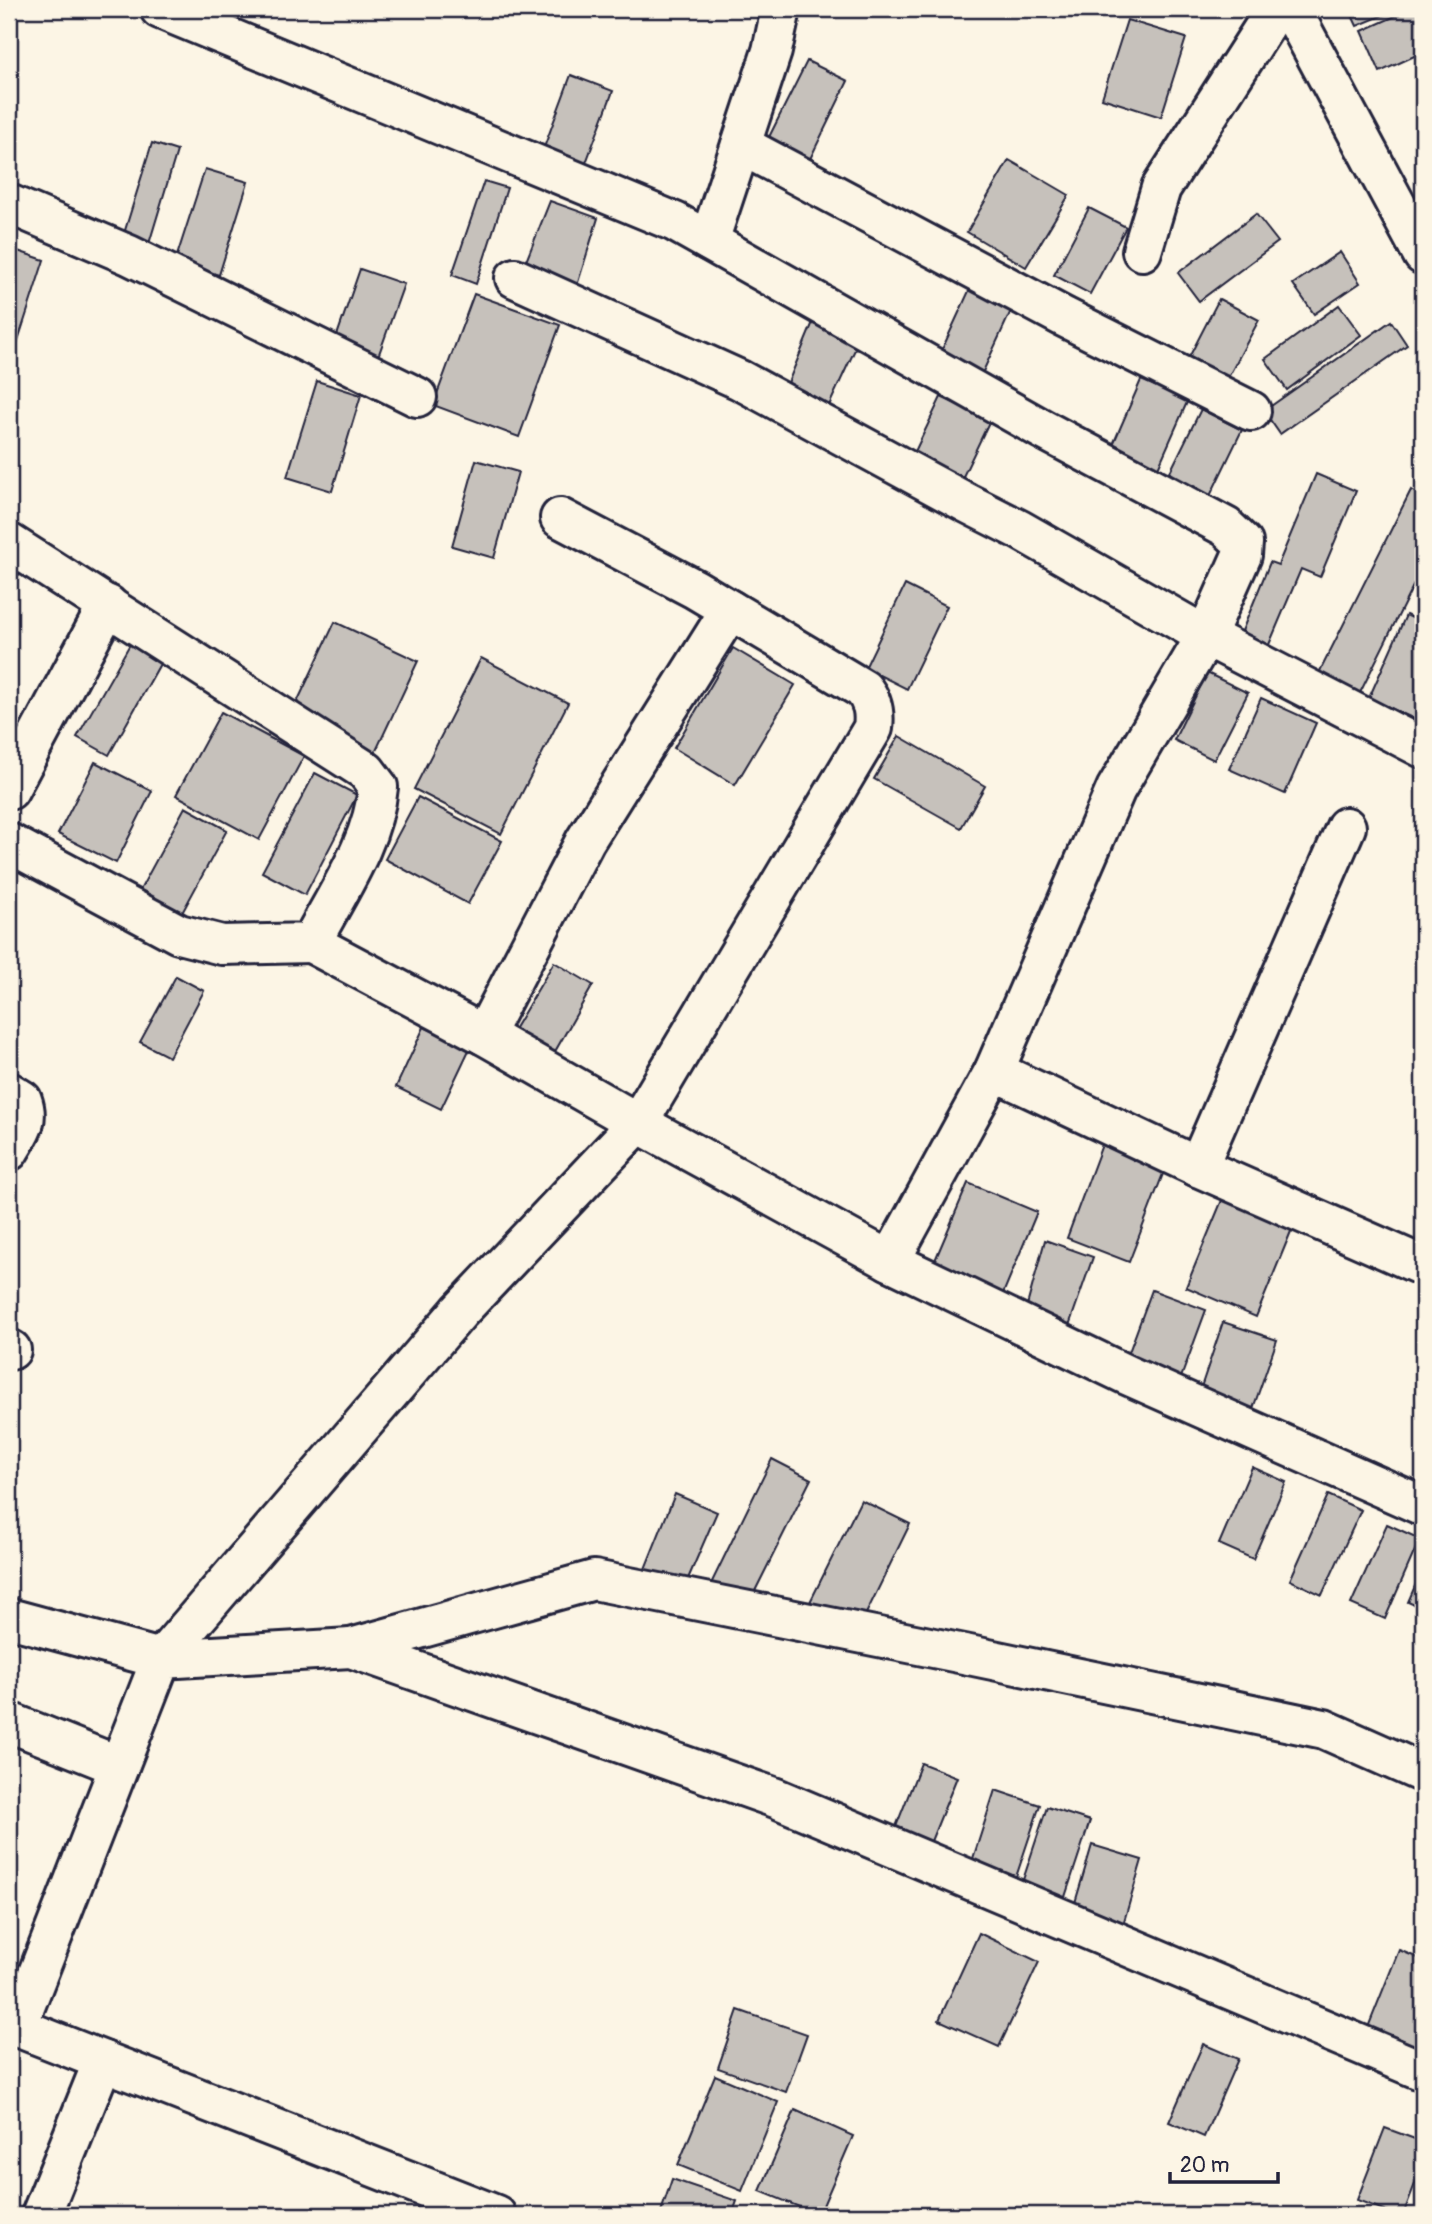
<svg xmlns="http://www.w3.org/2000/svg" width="1432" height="2224" font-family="Pangolin,sans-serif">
	<rect width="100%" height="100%" fill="#fcf5e5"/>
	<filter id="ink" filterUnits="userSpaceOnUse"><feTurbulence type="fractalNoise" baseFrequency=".0143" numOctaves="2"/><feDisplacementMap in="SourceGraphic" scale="14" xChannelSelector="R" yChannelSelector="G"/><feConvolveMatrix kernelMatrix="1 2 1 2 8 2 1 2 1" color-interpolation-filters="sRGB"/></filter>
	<g filter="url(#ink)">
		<g fill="#c6c1bb" stroke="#22223b" stroke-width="2">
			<polygon points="1349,9 1398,9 1357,26"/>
			<polygon points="1411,9 1423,9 1423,52 1380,72 1362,31"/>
			<polygon points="1127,20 1186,38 1161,117 1102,98"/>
			<polygon points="807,61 848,81 810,159 768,139"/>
			<polygon points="571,75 613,91 584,168 542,153"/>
			<polygon points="152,143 177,151 148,247 122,240"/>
			<polygon points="1009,160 1069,195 1026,267 967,232"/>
			<polygon points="205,169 248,182 219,275 175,262"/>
			<polygon points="484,181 507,188 476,284 452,275"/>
			<polygon points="550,201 598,218 576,289 523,269"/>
			<polygon points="1089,208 1126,227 1090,294 1054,275"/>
			<polygon points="1256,214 1278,242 1199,301 1178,273"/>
			<polygon points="9,248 44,260 11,362 9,362"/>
			<polygon points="1340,252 1360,283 1314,314 1293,284"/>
			<polygon points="360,269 404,284 375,365 332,350"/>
			<polygon points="974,280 1016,300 981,376 939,356"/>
			<polygon points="474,294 560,325 519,437 433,405"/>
			<polygon points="1219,299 1259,320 1223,387 1184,367"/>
			<polygon points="1339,305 1361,335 1287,390 1265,359"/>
			<polygon points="1391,321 1407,345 1280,434 1264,411"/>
			<polygon points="813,322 858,343 827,410 785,390"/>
			<polygon points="1141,380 1188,400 1154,477 1108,456"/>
			<polygon points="317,381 361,395 332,491 287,477"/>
			<polygon points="941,397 990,420 958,487 909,464"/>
			<polygon points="1201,409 1242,430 1210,496 1168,476"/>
			<polygon points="476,460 518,472 494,558 452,546"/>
			<polygon points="1316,474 1356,491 1320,577 1301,569 1268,647 1240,636 1270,562 1278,565"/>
			<polygon points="1411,490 1423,497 1423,566 1357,699 1316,679"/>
			<polygon points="905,585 947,606 907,689 865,668"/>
			<polygon points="1406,615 1423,623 1423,723 1369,698"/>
			<polygon points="335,622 418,661 374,755 291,715"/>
			<polygon points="130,644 161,662 109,755 77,737"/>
			<polygon points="733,648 795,685 735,785 674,748"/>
			<polygon points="481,658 568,703 501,834 414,789"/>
			<polygon points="1207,673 1248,693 1214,760 1174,740"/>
			<polygon points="1261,698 1316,723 1285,794 1229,769"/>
			<polygon points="221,712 304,756 259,840 176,795"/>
			<polygon points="899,736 985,786 961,828 874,779"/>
			<polygon points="95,762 152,791 116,863 58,834"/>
			<polygon points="315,773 357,795 305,895 262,872"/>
			<polygon points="418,797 502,841 468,904 385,859"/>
			<polygon points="185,807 227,830 182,913 140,890"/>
			<polygon points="554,962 593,985 549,1062 509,1038"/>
			<polygon points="176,976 204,991 169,1057 140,1042"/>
			<polygon points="424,1027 470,1048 441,1109 396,1087"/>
			<polygon points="1103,1142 1166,1166 1129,1262 1067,1238"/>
			<polygon points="968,1183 1037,1212 1000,1301 930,1272"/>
			<polygon points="1222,1200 1292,1229 1256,1317 1186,1287"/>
			<polygon points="1045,1240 1093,1257 1065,1337 1023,1320"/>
			<polygon points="1152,1290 1206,1310 1179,1383 1125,1363"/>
			<polygon points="1223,1322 1277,1340 1249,1420 1196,1402"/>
			<polygon points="772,1459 811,1479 750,1601 707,1592"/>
			<polygon points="1252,1467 1286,1482 1253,1559 1219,1544"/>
			<polygon points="675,1494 717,1512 684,1588 641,1579"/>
			<polygon points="1328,1495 1361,1510 1322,1595 1290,1580"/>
			<polygon points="861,1500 910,1524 860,1626 810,1602"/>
			<polygon points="1387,1524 1420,1539 1385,1619 1351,1604"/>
			<polygon points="1423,1568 1423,1609 1408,1602"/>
			<polygon points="921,1763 957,1777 925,1856 890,1842"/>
			<polygon points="995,1790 1040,1805 1012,1889 968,1874"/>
			<polygon points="1047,1807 1090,1821 1063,1903 1020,1889"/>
			<polygon points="1092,1845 1142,1860 1122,1928 1072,1913"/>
			<polygon points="979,1933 1039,1962 999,2047 939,2020"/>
			<polygon points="1399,1950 1423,1960 1423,2035 1417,2050 1367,2030"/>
			<polygon points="738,2010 807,2034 786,2092 718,2068"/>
			<polygon points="1203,2044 1238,2059 1204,2137 1169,2122"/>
			<polygon points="715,2075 778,2102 742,2191 678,2165"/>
			<polygon points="795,2110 853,2136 819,2215 760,2191"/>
			<polygon points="1385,2128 1423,2142 1423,2163 1403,2215 1397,2215 1357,2200"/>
			<polygon points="672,2179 737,2201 732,2215 660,2215"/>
		</g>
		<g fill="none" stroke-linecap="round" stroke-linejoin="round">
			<defs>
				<g id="minor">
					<polyline points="741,145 1064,317 1251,411"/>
					<polyline points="9,204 129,255 417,397"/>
					<polyline points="709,241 772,51 781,9"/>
					<polyline points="1142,251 1161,188 1276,9"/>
					<polyline points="515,278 740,380 967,503 1020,530 1206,636 1423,748"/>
					<path d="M9 543 366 771 378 787C373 843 337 893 311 943L222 945 179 934 9 843"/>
					<polyline points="9,790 108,605"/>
					<path d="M311 943 484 1035 638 1123 873 728C875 713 873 701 863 689L695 589 560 518"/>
					<polyline points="484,1035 585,841 730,610"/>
					<polyline points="994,1071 1198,1167 1423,1266"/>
					<path d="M9 1092 22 1100C30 1122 20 1132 9 1151"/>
					<polyline points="1198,1167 1346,827"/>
					<polyline points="890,1261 1127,1375 1423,1506"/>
					<polyline points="9,1349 11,1350"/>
					<polyline points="9,1618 161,1659 459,1312 638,1123 890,1261 994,1071 1116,789 1206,636 1242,555 1243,543 1226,527 1042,429 675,222 160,9"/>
					<polyline points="351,1648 594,1580 969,1655 1324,1729 1423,1773"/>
					<polyline points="9,1722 119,1766"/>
					<polyline points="41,2215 103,2061"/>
					<polyline points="496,2215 17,2027 161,1659 351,1648 776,1798 1423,2071"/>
				</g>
				<polyline id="tertiary" points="1291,9 1423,255"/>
			</defs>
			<use href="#minor" stroke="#22223b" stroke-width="44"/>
			<use href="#tertiary" stroke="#22223b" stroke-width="44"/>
			<use href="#minor" stroke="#fcf5e5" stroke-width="38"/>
			<use href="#tertiary" stroke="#fcf5e5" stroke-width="38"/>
		</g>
	</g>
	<rect width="1432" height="2224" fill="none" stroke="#fcf5e5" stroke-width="35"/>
	<rect x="18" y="18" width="1397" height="2189" fill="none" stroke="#22223b" stroke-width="2.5" filter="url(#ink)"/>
	<path d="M1170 2172v10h108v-10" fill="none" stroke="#22223b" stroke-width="3.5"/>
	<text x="1180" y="2172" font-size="21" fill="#22223b" stroke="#fcf5e5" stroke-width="5" paint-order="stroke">20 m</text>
</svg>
